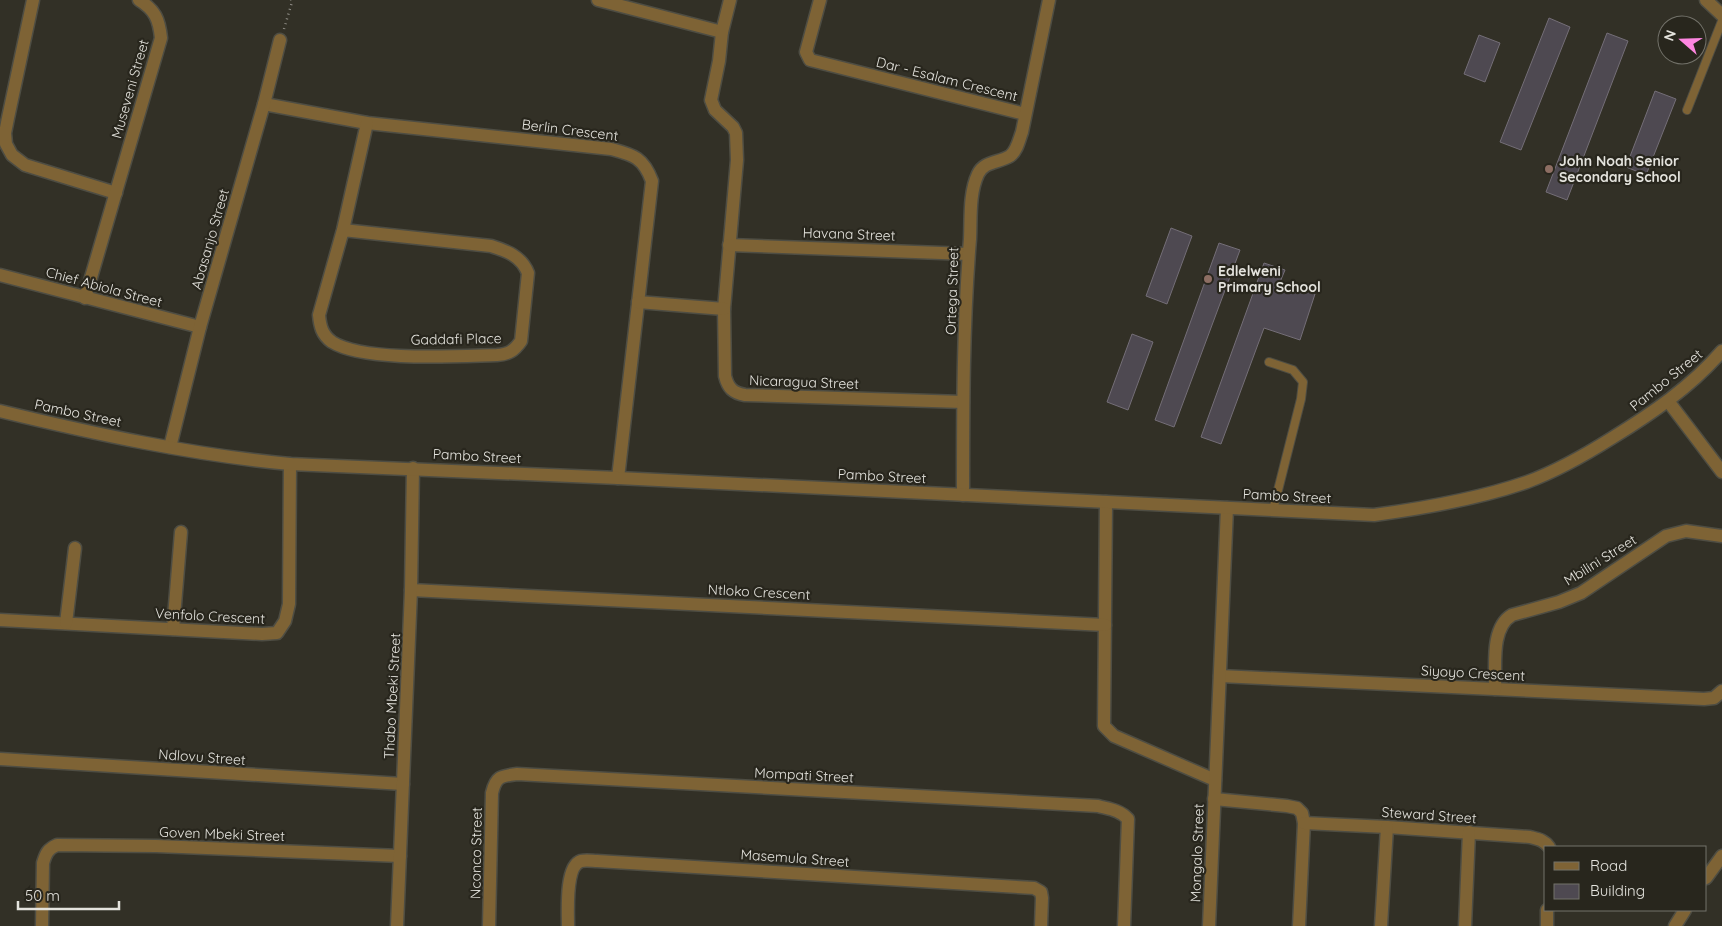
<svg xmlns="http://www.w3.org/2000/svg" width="1722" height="926" font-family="Quicksand,sans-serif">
	<rect width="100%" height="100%" fill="#323026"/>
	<g fill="#4e4951" stroke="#746e77">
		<polygon points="1549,18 1570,27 1521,150 1500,142"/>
		<polygon points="1607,33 1628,41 1567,200 1546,192"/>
		<polygon points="1479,35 1500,43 1485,82 1464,74"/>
		<polygon points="1655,91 1676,99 1646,175 1626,167"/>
		<polygon points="1171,228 1192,236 1167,304 1146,296"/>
		<polygon points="1219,243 1240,250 1174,427 1155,420"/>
		<polygon points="1264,263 1285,270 1280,282 1315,294 1300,340 1264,328 1221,444 1201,437"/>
		<polygon points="1132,334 1153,342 1128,410 1107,402"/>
	</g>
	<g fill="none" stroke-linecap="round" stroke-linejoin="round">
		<defs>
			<g id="service">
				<polyline points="1687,110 1722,21"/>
				<polyline points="1269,362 1293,370 1303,382 1301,399 1273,510"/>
			</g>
			<g id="minor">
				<polyline points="33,0 8,118 5,133 6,144 12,155 25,165 116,193"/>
				<polyline points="598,0 722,32"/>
				<path d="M730 0 722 32 719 61 711 100 715 110 733 127 736 133 737 160 724 309 725 376C728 388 733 393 745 395L963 402"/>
				<polyline points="820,0 806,52 810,60 1025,114"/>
				<path d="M264 104 367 123 611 149C633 155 643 157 652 181L618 478"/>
				<path d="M343 230 491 246C507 251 521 256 528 273L521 341C514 351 509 354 497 355 458 356 364 362 332 342 322 335 320 326 319 315L343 230 367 123"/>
				<polyline points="729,245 968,254"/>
				<polyline points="0,275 200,327"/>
				<path d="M85 298 161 38C159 19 155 10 139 0"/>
				<polyline points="638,302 724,309"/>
				<polyline points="1668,401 1722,472"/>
				<polyline points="170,447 200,327 264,104 280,40"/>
				<path d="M963 495C963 409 963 324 970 239 971 218 969 193 978 174 984 161 999 163 1010 156 1017 151 1019 140 1022 132L1049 0"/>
				<polyline points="1106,502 1104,726 1114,736 1215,780"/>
				<polyline points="411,590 1105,625"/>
				<polyline points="0,620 262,634 277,633 285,621 289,604 290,464"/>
				<polyline points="66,623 75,548"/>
				<polyline points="173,629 181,532"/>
				<polyline points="1220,676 1704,699 1714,698 1722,691"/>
				<path d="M1495 689C1496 667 1490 628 1512 615L1559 602 1581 593 1666 536 1686 531 1722 536"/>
				<polyline points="0,759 403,784"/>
				<polyline points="1214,799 1287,806 1297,808 1302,813 1304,823 1299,926"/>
				<path d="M1304 823 1387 827 1530 837C1538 839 1544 840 1549 847"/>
				<polyline points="1706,878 1722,856"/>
				<path d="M42 926 43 863C46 853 48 849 57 845L156 846 400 856"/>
				<polyline points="397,926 411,590 413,468"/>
				<path d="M489 926 492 793C496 776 501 776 517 774L1098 806C1109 809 1120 810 1128 819L1124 926"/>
				<path d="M568 926C568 912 565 866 581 861 586 860 593 861 597 861L1034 888 1041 892 1042 898 1041 926"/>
				<polyline points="1209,926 1227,508"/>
				<polyline points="1381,926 1387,827"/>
				<polyline points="1465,926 1469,832"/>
				<polyline points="1547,926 1547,910"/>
				<polyline points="1675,926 1685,910"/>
			</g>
			<g id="tertiary">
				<polyline points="1706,0 1722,15"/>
				<path d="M0 411C95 434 193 455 290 464L618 478 1374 515C1426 508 1478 499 1527 482 1557 471 1585 455 1612 438 1651 414 1691 387 1722 351"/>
			</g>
		</defs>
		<use href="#service" stroke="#4e4d43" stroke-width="10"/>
		<use href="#minor" stroke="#4e4d43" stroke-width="15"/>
		<use href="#tertiary" stroke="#4e4d43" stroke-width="15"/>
		<polyline stroke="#8f8d86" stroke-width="2.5" stroke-dasharray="1 4" stroke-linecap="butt" points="284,29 292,2 291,0"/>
		<use href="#service" stroke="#7e6335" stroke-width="8"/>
		<use href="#minor" stroke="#7e6335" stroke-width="12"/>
		<use href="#tertiary" stroke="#7e6335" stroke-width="12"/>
	</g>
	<g fill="#8d6e63" stroke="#28261d" stroke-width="2">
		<circle cx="1549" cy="169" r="5"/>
		<circle cx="1208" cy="279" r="5"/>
	</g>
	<g text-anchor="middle" stroke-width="4.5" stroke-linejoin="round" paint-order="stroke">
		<g font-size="14" fill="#e4e3dd" stroke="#28261d">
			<text transform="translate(947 79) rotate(14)" y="5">Dar - Esalam Crescent</text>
			<text transform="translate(130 89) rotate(-74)" y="5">Museveni Street</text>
			<text transform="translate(570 130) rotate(7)" y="5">Berlin Crescent</text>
			<text transform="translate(849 234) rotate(2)" y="5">Havana Street</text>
			<text transform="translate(210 239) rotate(-74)" y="5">Abasanjo Street</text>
			<text transform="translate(104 287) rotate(15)" y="5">Chief Abiola Street</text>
			<text transform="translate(952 291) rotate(-88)" y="5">Ortega Street</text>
			<text transform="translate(456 339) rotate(-1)" y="5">Gaddafi Place</text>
			<text transform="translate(1666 380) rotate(-39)" y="5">Pambo Street</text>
			<text transform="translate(804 382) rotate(2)" y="5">Nicaragua Street</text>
			<text transform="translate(78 413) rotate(12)" y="5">Pambo Street</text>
			<text transform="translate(477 456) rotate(3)" y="5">Pambo Street</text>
			<text transform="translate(882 476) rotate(3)" y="5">Pambo Street</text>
			<text transform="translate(1287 496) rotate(3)" y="5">Pambo Street</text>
			<text transform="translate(1600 560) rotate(-32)" y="5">Mbilini Street</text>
			<text transform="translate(759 592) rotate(3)" y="5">Ntloko Crescent</text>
			<text transform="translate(210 616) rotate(3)" y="5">Venfolo Crescent</text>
			<text transform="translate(1473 673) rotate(3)" y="5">Siyoyo Crescent</text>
			<text transform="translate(392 696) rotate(-87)" y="5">Thabo Mbeki Street</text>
			<text transform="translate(202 757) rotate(4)" y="5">Ndlovu Street</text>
			<text transform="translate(804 775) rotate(3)" y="5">Mompati Street</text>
			<text transform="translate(1429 815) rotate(4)" y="5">Steward Street</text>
			<text transform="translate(222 834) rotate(2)" y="5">Goven Mbeki Street</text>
			<text transform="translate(476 853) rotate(-89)" y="5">Nconco Street</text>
			<text transform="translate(1197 853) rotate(-88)" y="5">Mongalo Street</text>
			<text transform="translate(795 858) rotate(4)" y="5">Masemula Street</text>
		</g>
		<g font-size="14" font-weight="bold" fill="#e4e3dd" stroke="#28261d" text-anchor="start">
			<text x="1559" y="166">John Noah Senior<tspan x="1559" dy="16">Secondary School</tspan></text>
			<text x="1218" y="276">Edlelweni<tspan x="1218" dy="16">Primary School</tspan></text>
		</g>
	</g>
	<rect x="1544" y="846" width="162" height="65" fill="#28261d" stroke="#73726a"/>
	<rect x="1554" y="862" width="25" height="8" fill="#7e6335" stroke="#73726a"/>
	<text x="1590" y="871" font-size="15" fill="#e4e3dd">Road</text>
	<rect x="1554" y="884" width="25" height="15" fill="#4e4951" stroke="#73726a"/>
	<text x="1590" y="896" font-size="15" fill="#e4e3dd">Building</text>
	<g transform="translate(1682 40) rotate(290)"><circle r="24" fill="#28261d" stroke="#73726a"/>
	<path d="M0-4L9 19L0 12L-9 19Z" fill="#fe86e1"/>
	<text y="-8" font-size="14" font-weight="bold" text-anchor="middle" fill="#e4e3dd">N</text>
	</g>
	<path d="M18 901v8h101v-8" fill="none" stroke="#e4e3dd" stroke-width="2.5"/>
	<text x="25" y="901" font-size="15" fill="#e4e3dd" stroke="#28261d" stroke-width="4" paint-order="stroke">50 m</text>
</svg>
